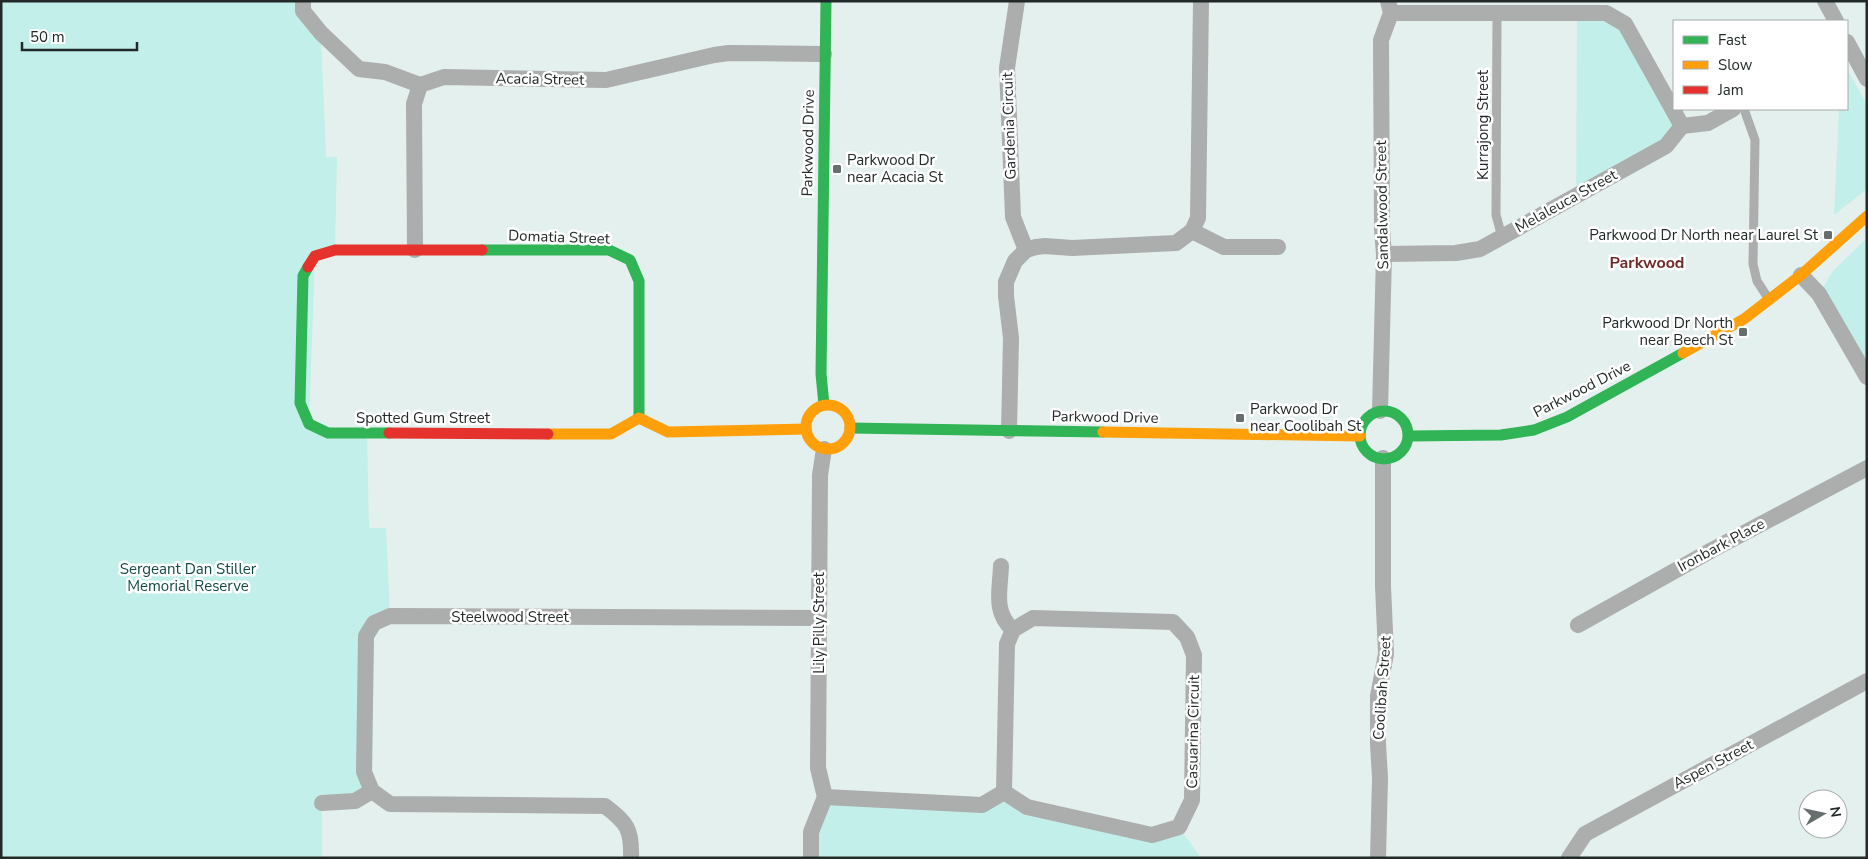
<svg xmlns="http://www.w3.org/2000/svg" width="1868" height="859" font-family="'Nunito Sans',sans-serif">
	<rect width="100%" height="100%" fill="#e4f0ee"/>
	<g fill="#c2efea">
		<polygon points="1,1 303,1 321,33 326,157 337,157 335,250 315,256 309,424 367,433 369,528 386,528 390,616 374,623 372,791 322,803 322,858 1,858"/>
		<polygon points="1577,13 1625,24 1682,126 1576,196"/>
		<polygon points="1847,69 1867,105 1867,189 1834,215 1839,109 1847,109"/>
		<polygon points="1867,238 1867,377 1819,294 1833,271"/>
		<polygon points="1004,792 1152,835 1179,827 1201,858 811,858 825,797 982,805"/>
	</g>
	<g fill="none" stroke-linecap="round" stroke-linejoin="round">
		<g stroke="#acadad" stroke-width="9">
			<polyline points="1497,14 1496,215 1502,237"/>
			<polyline points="1744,109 1755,140 1753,264 1757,281 1768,298"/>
		</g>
		<g stroke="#acadad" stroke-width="16">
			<polyline points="303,1 303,11 321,33 359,69 385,72 420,85"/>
			<polyline points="1017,1 1007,68 1013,217 1026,250"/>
			<polyline points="1825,1 1836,21"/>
			<polyline points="1391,13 1606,13 1625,24 1682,126"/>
			<polyline points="1847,42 1867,79"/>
			<polyline points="1192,231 1224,247 1278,247"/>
			<polyline points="415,250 414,104 420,85 444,77 606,80 714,55 729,53 824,54"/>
			<polyline points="1384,254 1456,253 1480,249 1666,146 1682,126 1708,123 1733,109"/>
			<polyline points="1801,275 1819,294 1867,377"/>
			<polyline points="1380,411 1384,254 1382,229 1381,40 1391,13 1388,1"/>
			<polyline points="1009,431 1011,338 1006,296 1006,282 1015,261 1026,250 1036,247 1045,246 1072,248 1176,243 1192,231 1198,218 1201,1"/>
			<polyline points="824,449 820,475 818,768 825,797"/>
			<path d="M1001 566C1000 591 993 612 1013 630"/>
			<polyline points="1578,625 1712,550 1867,468"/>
			<polyline points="825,797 982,805 1004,792 1027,807 1152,835 1179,827 1192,800 1194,655 1187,637 1173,622 1033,618 1013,630 1007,644 1004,792"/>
			<polyline points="322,803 355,801 372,791"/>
			<path d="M631 858C632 829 627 823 605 806L390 804 372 791 364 772 366 636 374 623 390 616 819 618"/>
			<polyline points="811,858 811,832 825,797"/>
			<polyline points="1378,858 1380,778 1378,744 1378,696 1386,654 1383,586 1383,458"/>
			<polyline points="1569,858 1585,834 1867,681"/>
		</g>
		<g stroke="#30b455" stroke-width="11">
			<polyline points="482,250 609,250 630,260 639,281 639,418"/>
			<polyline points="308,267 303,276 300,403 309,424 328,433 389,433"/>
			<polyline points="824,405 821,374 826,1"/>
			<circle cx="1384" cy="435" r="24"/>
			<polyline points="850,428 1103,432"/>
			<polyline points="1409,436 1501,435 1534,430 1567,417 1683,353"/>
		</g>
		<g stroke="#ff9f0a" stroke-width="11">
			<polyline points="1683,353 1744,319 1801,275 1867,216"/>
			<circle cx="828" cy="427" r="22"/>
			<polyline points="1103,432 1360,436"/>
			<polyline points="548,434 611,434 639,418 668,432 806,429"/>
		</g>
		<g stroke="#e5322d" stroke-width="11">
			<polyline points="308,267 315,256 335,250 482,250"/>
			<polyline points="389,433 548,434"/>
		</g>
	</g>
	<g fill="#666f6e" stroke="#fff" stroke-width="2">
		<rect x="832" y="164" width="10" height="10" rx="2.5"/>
		<rect x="1823" y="230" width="10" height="10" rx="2.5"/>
		<rect x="1738" y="327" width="10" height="10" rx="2.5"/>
		<rect x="1235" y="413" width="10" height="10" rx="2.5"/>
	</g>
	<g text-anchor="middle" stroke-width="5" stroke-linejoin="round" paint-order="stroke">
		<g font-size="15" fill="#222929" stroke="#fff">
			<text transform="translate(540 79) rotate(1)" y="5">Acacia Street</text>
			<text transform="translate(1483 125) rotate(-90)" y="5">Kurrajong Street</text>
			<text transform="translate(1009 126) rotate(-92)" y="5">Gardenia Circuit</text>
			<text transform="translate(808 143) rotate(-89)" y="5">Parkwood Drive</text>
			<text transform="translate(1566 201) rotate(-29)" y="5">Melaleuca Street</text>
			<text transform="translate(1382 205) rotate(-91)" y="5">Sandalwood Street</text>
			<text transform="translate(559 237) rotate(2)" y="5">Domatia Street</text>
			<text transform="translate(1582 389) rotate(-27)" y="5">Parkwood Drive</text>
			<text transform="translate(1105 417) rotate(1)" y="5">Parkwood Drive</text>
			<text x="423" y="423">Spotted Gum Street</text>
			<text transform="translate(1721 545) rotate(-28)" y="5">Ironbark Place</text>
			<text x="510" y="622">Steelwood Street</text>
			<text transform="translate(819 623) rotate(-90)" y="5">Lily Pilly Street</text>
			<text transform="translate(1382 688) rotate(-86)" y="5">Coolibah Street</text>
			<text transform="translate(1193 732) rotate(-89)" y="5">Casuarina Circuit</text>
			<text transform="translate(1713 764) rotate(-28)" y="5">Aspen Street</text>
		</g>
		<g font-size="15" fill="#222929" stroke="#fff" text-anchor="start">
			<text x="847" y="165">Parkwood Dr<tspan x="847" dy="17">near Acacia St</tspan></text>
			<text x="1818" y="240" text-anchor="end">Parkwood Dr North near Laurel St</text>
			<text x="1733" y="328" text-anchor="end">Parkwood Dr North<tspan x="1733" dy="17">near Beech St</tspan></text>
			<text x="1250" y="414">Parkwood Dr<tspan x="1250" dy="17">near Coolibah St</tspan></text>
		</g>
		<g font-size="15" fill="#124945" stroke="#fff">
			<text x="188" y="574">Sergeant Dan Stiller<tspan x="188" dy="17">Memorial Reserve</tspan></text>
		</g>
		<g font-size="16" font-weight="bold" fill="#702a28" stroke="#fff">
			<text x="1647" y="268">Parkwood</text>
		</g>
	</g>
	<rect width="1868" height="859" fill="none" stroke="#222929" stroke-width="5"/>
	<rect x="1673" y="20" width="175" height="90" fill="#ffffff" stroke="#a7a9a9"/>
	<rect x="1683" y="36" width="25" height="8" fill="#30b455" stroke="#a7a9a9"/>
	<text x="1718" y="45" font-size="15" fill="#222929">Fast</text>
	<rect x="1683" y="61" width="25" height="8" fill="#ff9f0a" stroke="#a7a9a9"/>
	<text x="1718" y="70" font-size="15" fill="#222929">Slow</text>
	<rect x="1683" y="86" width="25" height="8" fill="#e5322d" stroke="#a7a9a9"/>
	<text x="1718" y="95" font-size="15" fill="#222929">Jam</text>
	<g transform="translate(1823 814) rotate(81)"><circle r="24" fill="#ffffff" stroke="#a7a9a9"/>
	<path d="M0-4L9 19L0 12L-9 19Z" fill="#666f6e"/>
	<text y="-8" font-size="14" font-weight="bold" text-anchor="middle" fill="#222929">N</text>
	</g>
	<path d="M22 42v8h115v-8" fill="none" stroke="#222929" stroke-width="2.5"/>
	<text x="30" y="42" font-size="15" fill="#222929" stroke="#ffffff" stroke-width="4" paint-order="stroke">50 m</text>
</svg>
